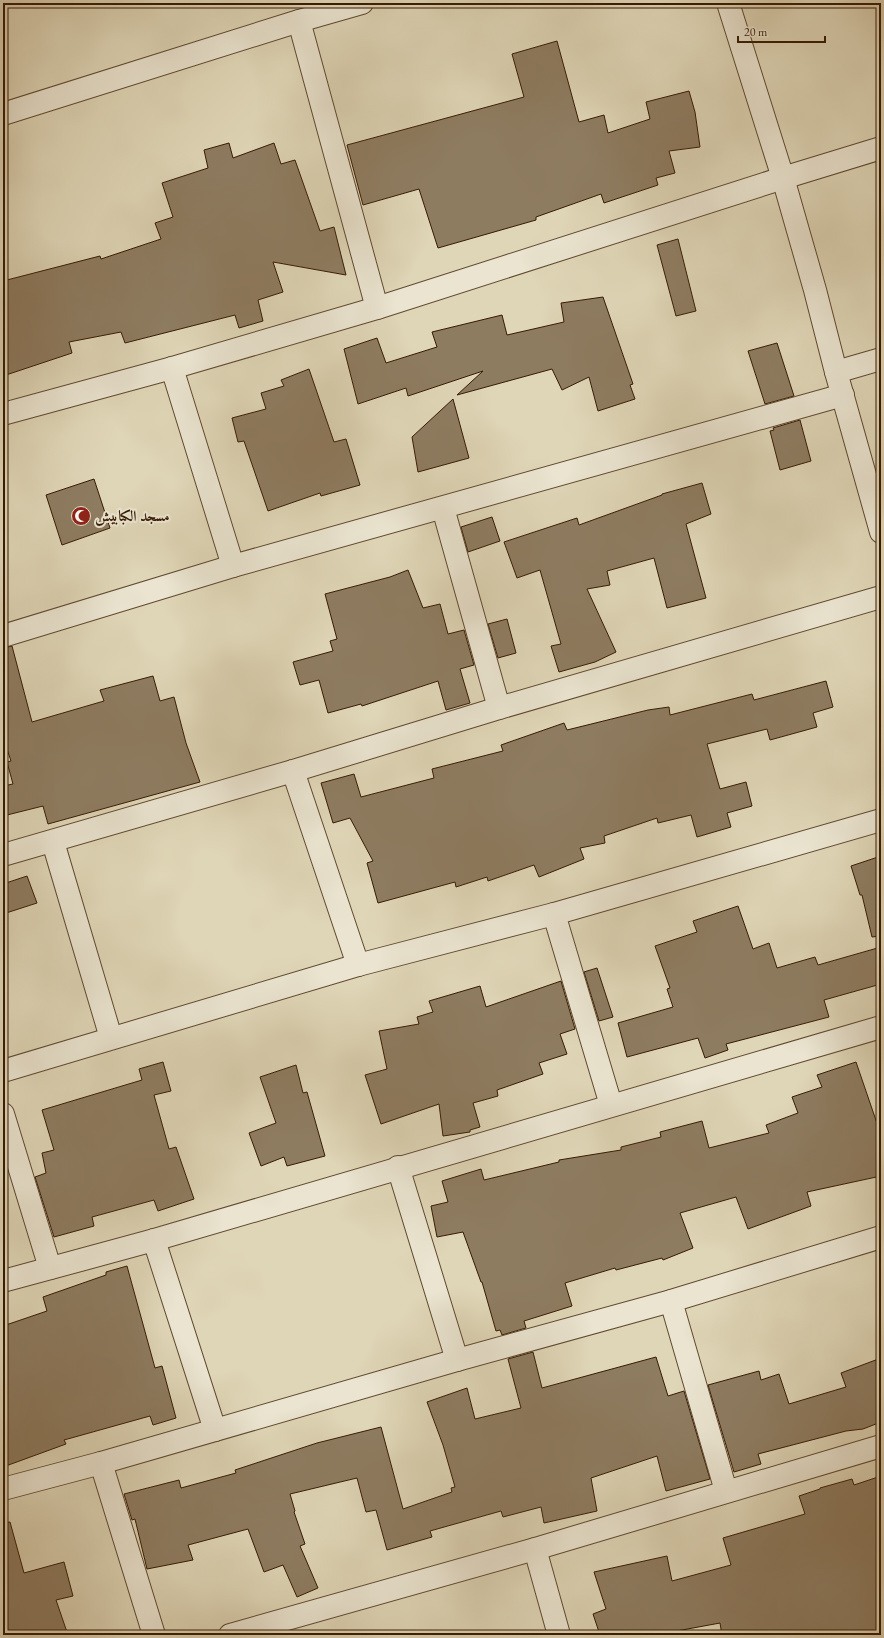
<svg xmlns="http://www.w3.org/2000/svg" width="884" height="1638" font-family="'EB Garamond',Amiri,serif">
	<rect width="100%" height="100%" fill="#dfd6b7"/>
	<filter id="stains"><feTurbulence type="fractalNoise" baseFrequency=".005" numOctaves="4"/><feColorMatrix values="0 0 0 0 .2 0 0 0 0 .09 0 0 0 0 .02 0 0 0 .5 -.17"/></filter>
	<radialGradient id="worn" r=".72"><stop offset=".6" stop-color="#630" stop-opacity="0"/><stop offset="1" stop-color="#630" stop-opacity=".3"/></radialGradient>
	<g fill="#8e7c61" stroke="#361a03">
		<polygon points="557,41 579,122 604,115 608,133 650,119 646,102 689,91 695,112 700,147 669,151 675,173 656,178 658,185 604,203 601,194 536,217 536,220 438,248 419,189 363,205 347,145 524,97 512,54"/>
		<polygon points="229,143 233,158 274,143 281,164 295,160 320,231 334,227 346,275 273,262 283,292 258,300 263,321 239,328 235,315 125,343 121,332 69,342 72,353 3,376 3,281 100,256 101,259 161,239 155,223 173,217 162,183 208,168 204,150"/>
		<polygon points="678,239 696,311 676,316 657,245"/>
		<polygon points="603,297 633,384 630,385 635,399 598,411 589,377 562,390 552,369 457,395 483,371 408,396 406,388 358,404 344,349 377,338 386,363 437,347 432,332 502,315 507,335 564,322 561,303"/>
		<polygon points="777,343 794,396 765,404 748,351"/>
		<polygon points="309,369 334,442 346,439 360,485 321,496 320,493 268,511 244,441 238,442 232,418 266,409 261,393 284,386 281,380"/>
		<polygon points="453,399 469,458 418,472 412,437"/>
		<polygon points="800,420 811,461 780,470 770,431 774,430 773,428"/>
		<polygon points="94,479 110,528 62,545 46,495"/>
		<polygon points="702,483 711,514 686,524 706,598 667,608 654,558 607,571 610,585 587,589 616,652 595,662 559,672 551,646 561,644 540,570 517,578 504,542 577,518 579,525 662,495 662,494"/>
		<polygon points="492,517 500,541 468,552 461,527"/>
		<polygon points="408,570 423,608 440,604 448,634 464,630 474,665 460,669 470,703 446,710 438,681 362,706 361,704 328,713 319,680 300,685 293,662 333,651 330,641 337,639 325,594 390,577"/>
		<polygon points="507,619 516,653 498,658 488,624"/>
		<polygon points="12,646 32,722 104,701 100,690 153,676 160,701 174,697 186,743 200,782 48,824 43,806 3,816 3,786 13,784 7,762 11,761 3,737 3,648"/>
		<polygon points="826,681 833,707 813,713 817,727 770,740 767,729 707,744 720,789 746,782 752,806 727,813 731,827 697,837 691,815 658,823 657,818 604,836 605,843 580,848 584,859 539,877 534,865 488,881 487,877 456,887 455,882 378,903 367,863 373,861 350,818 333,823 321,783 354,774 361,797 434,778 432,769 503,751 501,745 564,723 567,730 648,710 669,707 670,715 752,694 754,700"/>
		<polygon points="881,856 881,936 872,937 862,895 860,895 851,866"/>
		<polygon points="27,876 37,903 3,914 3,884"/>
		<polygon points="738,906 753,949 769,943 777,968 815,957 818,965 881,947 881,984 824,1000 829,1017 726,1044 728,1050 705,1058 698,1038 627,1057 618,1023 673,1007 667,989 670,988 655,946 697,932 693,921"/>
		<polygon points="597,968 613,1017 599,1021 584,972"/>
		<polygon points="561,981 575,1029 560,1034 567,1054 539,1063 543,1074 497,1090 498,1096 473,1103 480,1127 470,1130 470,1132 443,1136 439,1104 381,1124 365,1075 387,1069 379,1031 419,1024 417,1017 433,1012 429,1001 480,986 486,1007"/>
		<polygon points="163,1062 171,1091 154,1095 169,1149 176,1147 194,1199 158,1211 154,1200 92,1217 94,1226 54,1237 35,1177 46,1173 42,1153 54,1150 42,1110 142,1080 139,1069"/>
		<polygon points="856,1062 881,1135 881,1176 807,1192 811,1206 748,1229 736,1197 680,1213 693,1248 663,1260 662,1258 616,1270 615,1268 565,1283 572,1306 524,1321 526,1328 502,1335 500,1330 496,1331 482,1282 481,1282 463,1232 437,1237 431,1206 448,1202 442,1181 481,1169 484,1180 559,1162 559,1160 621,1150 621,1147 661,1137 660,1132 702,1121 709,1148 769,1133 766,1125 798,1113 792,1097 822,1087 817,1075"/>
		<polygon points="296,1065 303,1093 307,1092 325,1156 287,1166 284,1157 261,1166 249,1133 276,1123 260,1077"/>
		<polygon points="127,1266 155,1368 162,1366 176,1418 153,1425 150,1416 64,1440 66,1444 3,1467 3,1326 47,1311 43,1297 106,1275 106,1272"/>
		<polygon points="533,1352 542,1388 656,1357 668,1396 684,1391 710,1479 666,1491 657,1456 591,1478 597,1511 544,1523 541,1507 503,1517 501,1511 430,1531 432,1537 387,1550 376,1510 366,1512 357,1478 290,1494 295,1511 294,1512 305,1544 300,1546 318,1588 297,1597 283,1565 264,1572 248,1529 188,1545 193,1560 147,1569 135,1519 132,1520 124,1494 179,1480 181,1488 236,1473 235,1470 317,1443 381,1427 403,1509 452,1492 451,1488 455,1487 443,1445 427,1402 467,1388 475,1419 521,1408 508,1359"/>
		<polygon points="881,1358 881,1422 863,1429 846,1431 758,1454 761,1464 734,1472 708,1385 759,1371 761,1380 779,1374 789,1404 846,1387 841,1373"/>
		<polygon points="881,1476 881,1635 722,1635 720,1623 655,1635 600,1635 593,1614 606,1609 594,1572 667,1556 672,1581 731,1565 723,1538 805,1514 799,1496 820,1489 820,1488 852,1479 854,1485"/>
		<polygon points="10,1522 24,1573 64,1562 73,1596 56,1600 68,1635 3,1635 3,1523"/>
	</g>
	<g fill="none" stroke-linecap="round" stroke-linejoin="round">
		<defs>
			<g id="minor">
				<polyline points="728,3 783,178 815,290 836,372 881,532"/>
				<polyline points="299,21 377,308"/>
				<polyline points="172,368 233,566"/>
				<polyline points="836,372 881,359"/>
				<polyline points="3,414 172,368 377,308 783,178 881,148"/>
				<polyline points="443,508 499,708"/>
				<polyline points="3,636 233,566 843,395"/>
				<polyline points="293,771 358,965"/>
				<polyline points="53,842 111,1038"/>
				<polyline points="3,855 293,771 499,708 881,597"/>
				<polyline points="554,914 611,1105"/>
				<polyline points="3,1071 358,965 554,914 881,820"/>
				<polyline points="3,1114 50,1268"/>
				<polyline points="398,1167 457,1360"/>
				<polyline points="154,1240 215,1430"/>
				<polyline points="3,1281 154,1240 881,1027"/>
				<polyline points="671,1301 726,1491"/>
				<polyline points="101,1463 154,1635"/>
				<polyline points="3,1489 101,1463 457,1360 671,1301 881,1237"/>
				<polyline points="535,1549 559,1635"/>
				<polyline points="230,1635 535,1549 881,1446"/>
			</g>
			<polyline id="tertiary" points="3,114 299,21 362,3"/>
		</defs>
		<use href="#minor" stroke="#604930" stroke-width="24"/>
		<use href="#tertiary" stroke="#604930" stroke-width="24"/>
		<use href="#minor" stroke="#eae4d0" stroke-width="22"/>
		<use href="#tertiary" stroke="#eae4d0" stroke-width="22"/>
	</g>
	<defs>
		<symbol id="mosque-disc" viewBox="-11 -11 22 22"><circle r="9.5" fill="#8f2418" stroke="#eae4d0"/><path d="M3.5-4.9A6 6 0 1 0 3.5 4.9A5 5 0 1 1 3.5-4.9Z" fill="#fff"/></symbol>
	</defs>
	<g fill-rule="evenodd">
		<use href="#mosque-disc" x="70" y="505" width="22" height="22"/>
	</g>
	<g text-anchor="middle" stroke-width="4" stroke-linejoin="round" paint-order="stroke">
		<g font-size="15" font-weight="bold" fill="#361a03" stroke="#eae4d0" text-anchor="start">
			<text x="95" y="521">مسجد الكبابيش</text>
		</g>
	</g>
	<rect width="884" height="1638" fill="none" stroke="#dfd6b7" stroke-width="16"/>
	<rect x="4" y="4" width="876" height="1630" fill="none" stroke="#361a03" stroke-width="2"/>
	<rect x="8" y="8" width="868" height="1622" fill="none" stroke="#361a03"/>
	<path d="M738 36v6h87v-6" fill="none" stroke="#361a03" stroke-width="2"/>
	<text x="744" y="36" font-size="12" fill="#361a03" stroke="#eae4d0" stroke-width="3" paint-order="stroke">20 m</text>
	<rect width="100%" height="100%" filter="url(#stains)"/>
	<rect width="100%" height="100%" fill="url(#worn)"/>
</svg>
